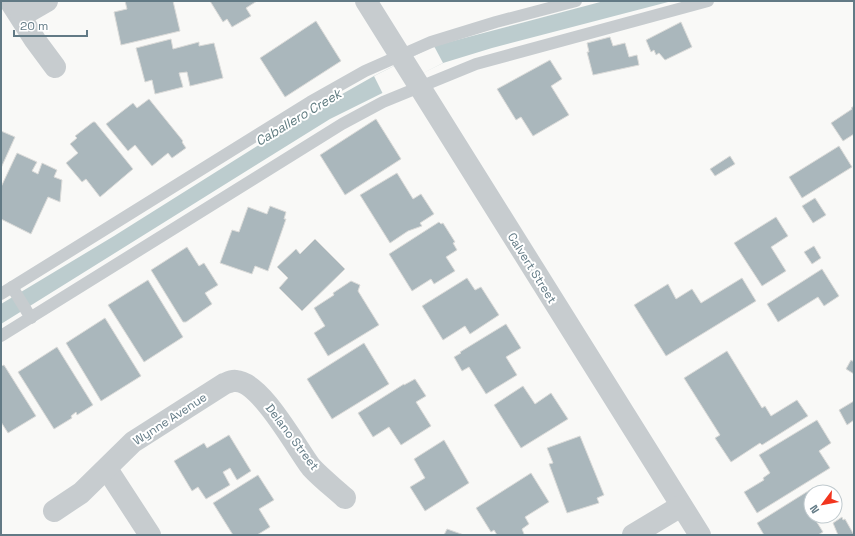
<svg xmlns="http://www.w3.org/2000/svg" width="855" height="536" font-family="'Space Grotesk',sans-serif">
	<rect width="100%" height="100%" fill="#f9f9f7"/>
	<polygon fill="#bcccce" points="604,1 672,1 492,48 443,63 330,119 1,324 1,304 114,236 321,106 374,76 434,46"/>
	<polygon fill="#f9f9f7" points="434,46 443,63 383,94 374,76"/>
	<g fill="#aab7bc" stroke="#dbdbd9">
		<polygon points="125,1 173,1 180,31 121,45 114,12 127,9"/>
		<polygon points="210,1 257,1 246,8 251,16 232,27 227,19 223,22"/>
		<polygon points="316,21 341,61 285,97 260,58"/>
		<polygon points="681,22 692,47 665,60 659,53 656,55 654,50 651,52 646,40"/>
		<polygon points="610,37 613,46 625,43 629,57 637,55 639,65 593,75 587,52 589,52 587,43"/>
		<polygon points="171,39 173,49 199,42 199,46 214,43 223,78 190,86 187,72 179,73 183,87 155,94 152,80 145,82 136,48"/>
		<polygon points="550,60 562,79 551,86 569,115 533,136 521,117 516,120 497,89"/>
		<polygon points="149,99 183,141 182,142 186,148 172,158 168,153 152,166 135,145 128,151 106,124 133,103 137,108"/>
		<polygon points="854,106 854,134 843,141 831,123 852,109 851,108"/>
		<polygon points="376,119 401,159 345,195 320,155"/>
		<polygon points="93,122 95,122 133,169 100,197 86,179 82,182 66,163 78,153 70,144 77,138 75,136"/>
		<polygon points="1,131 15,137 1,168"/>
		<polygon points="839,146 852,167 802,198 789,177"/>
		<polygon points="17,153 37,162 32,171 38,174 42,163 57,170 54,177 62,180 60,202 48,197 31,234 1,219 1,187"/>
		<polygon points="730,156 735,164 715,176 710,169"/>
		<polygon points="397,173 413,199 421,194 434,214 420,223 422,226 408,231 390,243 360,195"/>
		<polygon points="815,198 826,215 813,223 802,206"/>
		<polygon points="270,206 286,212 284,219 286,219 268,271 255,266 252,274 220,263 232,230 239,232 248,207 267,214"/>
		<polygon points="776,217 788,236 771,247 786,271 762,286 734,243"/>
		<polygon points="439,222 441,224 443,223 455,242 453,243 457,250 446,257 455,271 434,284 431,279 412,291 389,254"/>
		<polygon points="315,239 345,269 302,311 279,288 288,278 277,267 296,249 300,254"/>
		<polygon points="814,246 821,258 812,264 804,252"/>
		<polygon points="187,247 199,266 204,263 218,285 205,293 212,304 186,322 183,322 151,270"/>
		<polygon points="822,269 839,296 824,306 818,297 778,322 767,304"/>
		<polygon points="467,278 475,290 481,287 499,315 470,334 465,326 443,340 422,306"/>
		<polygon points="742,278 756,301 666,356 634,305 668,284 676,299 692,289 701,303"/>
		<polygon points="148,280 183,337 144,362 108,305"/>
		<polygon points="351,281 360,285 358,291 379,325 328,356 314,333 325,326 314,308 334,295 333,293"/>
		<polygon points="105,318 141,376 101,401 66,343"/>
		<polygon points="506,324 521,348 506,357 517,375 486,394 469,367 462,371 454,357 461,353 460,352"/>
		<polygon points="364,343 389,384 332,419 307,379"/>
		<polygon points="57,347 93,405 77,415 76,412 71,416 72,418 54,429 18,372"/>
		<polygon points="727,351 762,408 765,406 771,416 797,400 808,416 762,445 760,443 731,462 715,438 720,435 684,378"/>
		<polygon points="851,360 854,362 854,374 846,369"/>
		<polygon points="4,365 36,416 8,433 1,422 1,366"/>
		<polygon points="415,379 426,396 416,402 431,426 401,445 389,427 373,437 358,413 404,384 404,385"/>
		<polygon points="523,386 535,404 551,393 568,419 521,448 494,405"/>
		<polygon points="854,401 854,420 847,425 839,410"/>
		<polygon points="817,420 831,443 819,451 830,468 757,513 744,492 764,480 763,478 770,473 759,455"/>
		<polygon points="229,435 251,471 237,480 230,468 223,472 230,485 206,499 198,487 192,491 174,461 204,443 207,448"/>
		<polygon points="580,436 604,495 597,498 599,503 567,513 549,464 553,463 547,448"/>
		<polygon points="444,440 469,483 425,511 410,487 425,478 414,459"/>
		<polygon points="531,473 549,502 525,517 529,524 522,529 524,534 523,535 497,535 494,530 491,532 476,508"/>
		<polygon points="258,475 274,500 259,509 270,527 257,535 233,535 213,503"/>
		<polygon points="813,488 815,492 811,492 811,516 813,516 823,532 818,535 764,535 757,523"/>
		<polygon points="842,517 843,520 845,519 854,535 838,535 833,523"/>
		<polygon points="447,529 464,535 444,535"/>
	</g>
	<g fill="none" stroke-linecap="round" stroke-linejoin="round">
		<g stroke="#c7cccf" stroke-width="12">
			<polyline points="12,287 31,318"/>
			<polyline points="1,294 310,102 365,71 431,42 496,22 576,1"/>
			<polyline points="1,336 342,124 383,102 476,64 708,1"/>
		</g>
		<g stroke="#c7cccf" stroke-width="22">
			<polyline points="10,1 35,40 55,67"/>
			<polyline points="366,1 700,535"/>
			<polyline points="21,16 47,1"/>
			<polyline points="107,469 150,535"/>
			<path d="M54 511 81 493 133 442 224 384C227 383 232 380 236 381 261 382 296 447 311 467 321 478 334 488 345 498"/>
			<polyline points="633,535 681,506"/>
		</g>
	</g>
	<g text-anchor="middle" stroke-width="4" stroke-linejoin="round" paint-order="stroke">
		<g font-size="12" fill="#627a85" stroke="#fff">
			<text transform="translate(532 268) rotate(58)" y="4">Calvert Street</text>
			<text transform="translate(170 419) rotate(-33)" y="4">Wynne Avenue</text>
			<text transform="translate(292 437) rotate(53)" y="4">Delano Street</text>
		</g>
		<g font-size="13" font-style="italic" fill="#5d797e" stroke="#fff">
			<text transform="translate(298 117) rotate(-31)" y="5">Caballero Creek</text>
		</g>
	</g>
	<rect width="855" height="536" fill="none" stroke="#627a85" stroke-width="4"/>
	<g transform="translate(823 504) rotate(238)"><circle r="19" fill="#ffffff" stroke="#c0cace"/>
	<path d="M0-3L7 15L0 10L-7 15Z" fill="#f2351e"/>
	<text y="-6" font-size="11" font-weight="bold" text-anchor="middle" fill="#627a85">N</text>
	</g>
	<path d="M14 30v6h73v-6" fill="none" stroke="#627a85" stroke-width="2"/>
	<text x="20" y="30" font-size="12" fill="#627a85" stroke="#ffffff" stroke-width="3" paint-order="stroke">20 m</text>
</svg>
